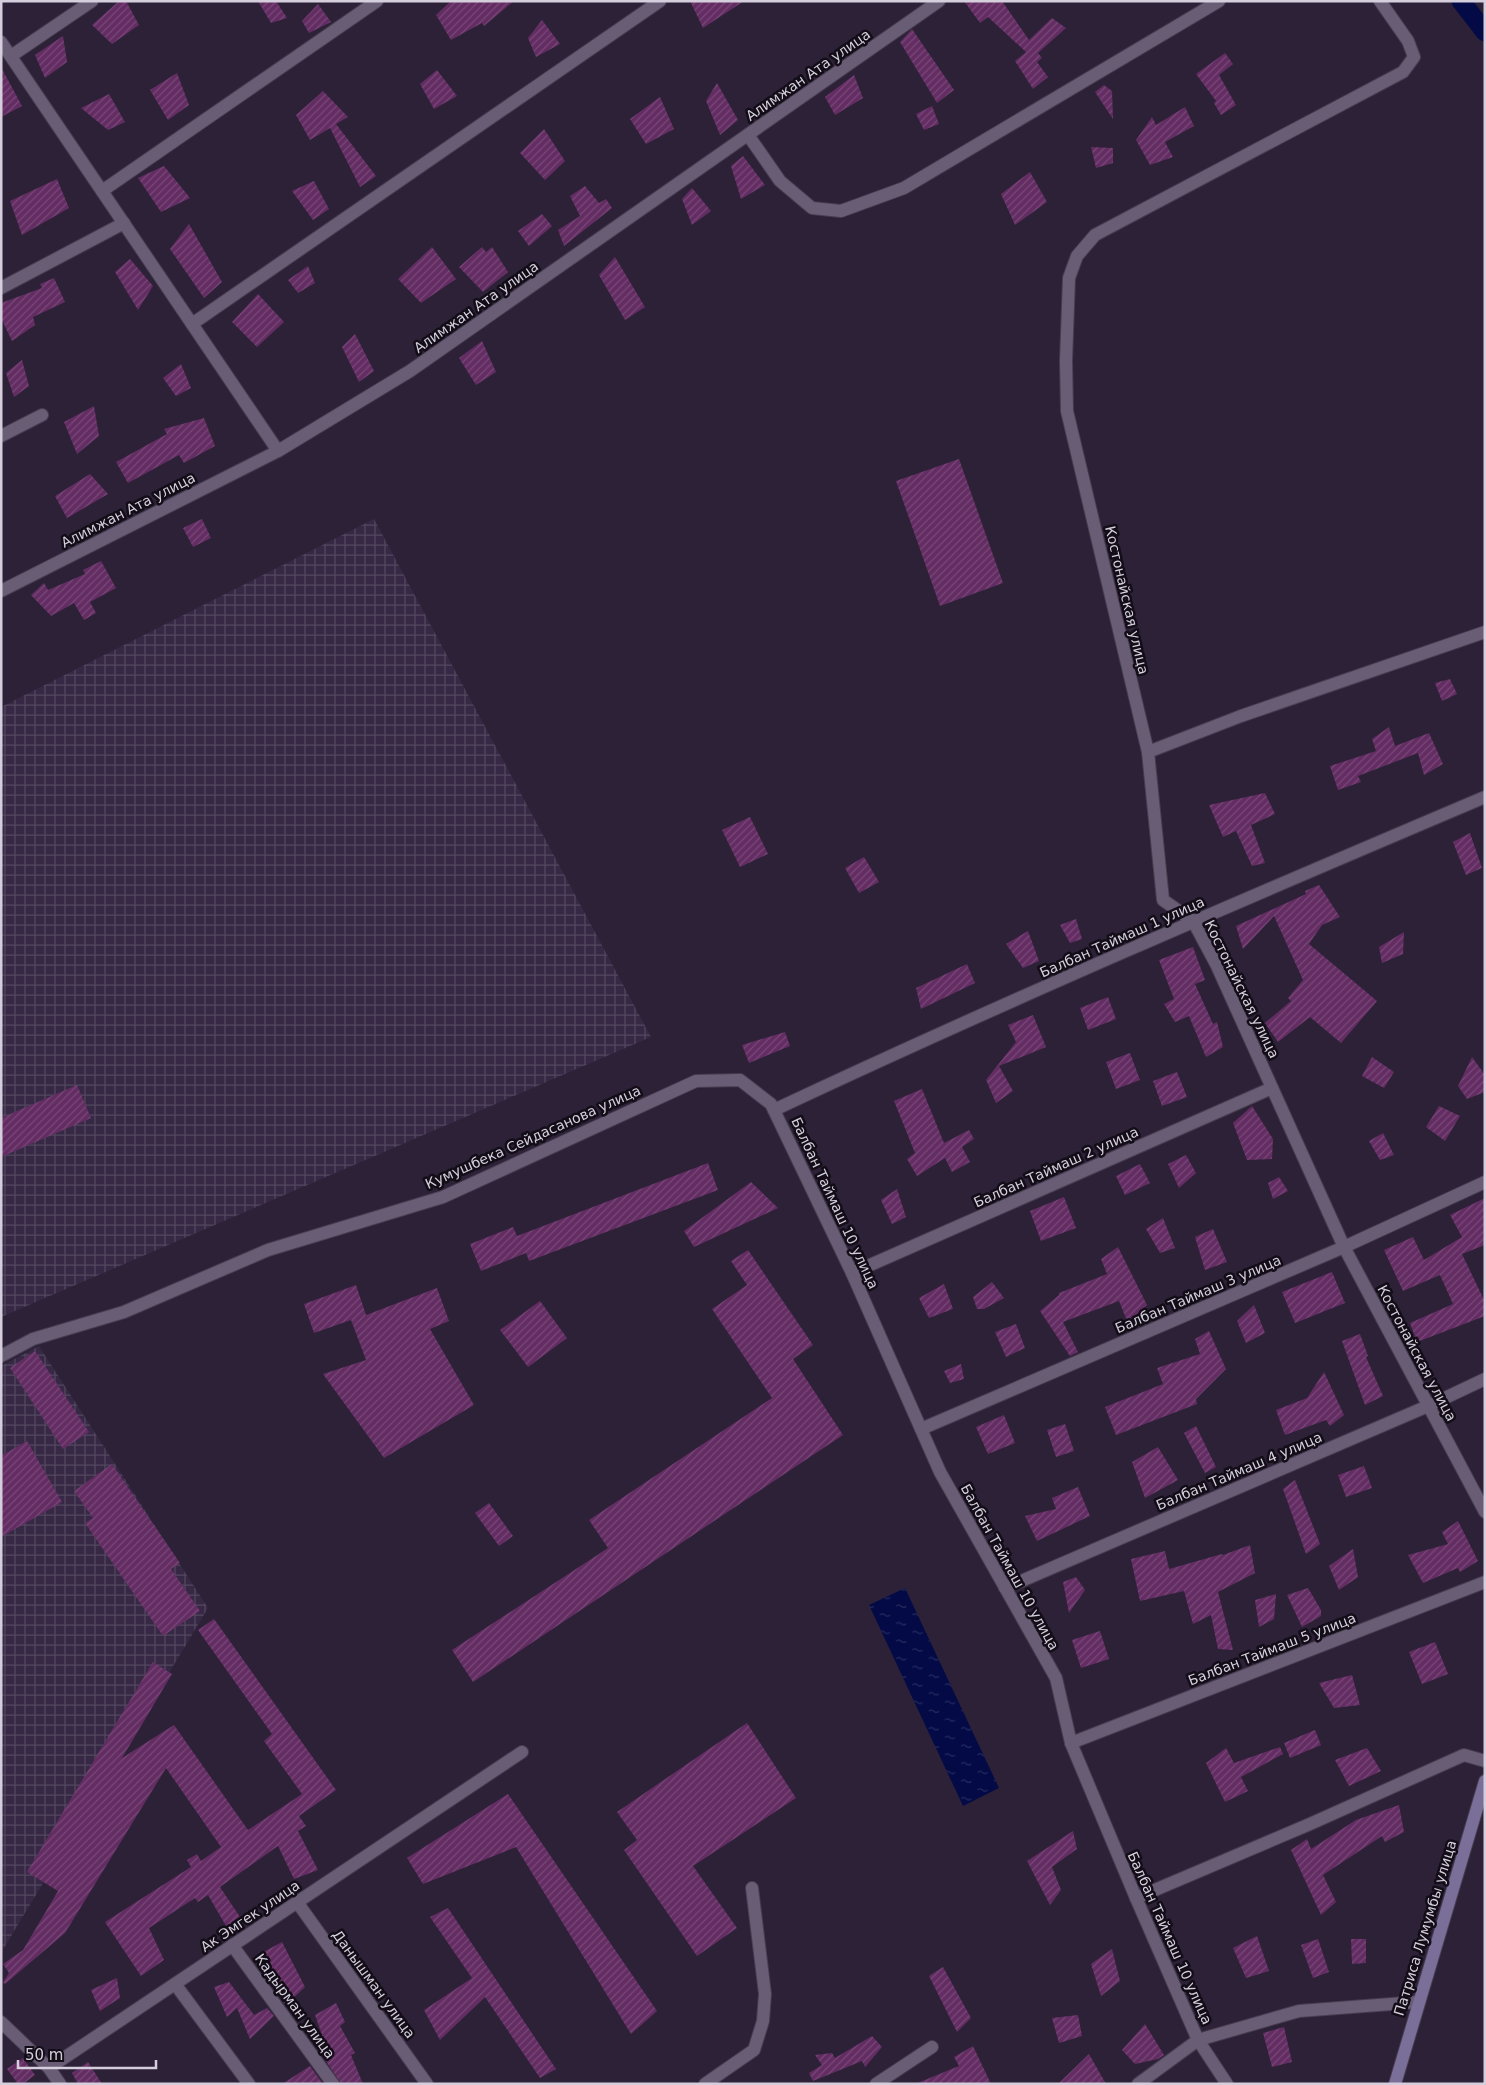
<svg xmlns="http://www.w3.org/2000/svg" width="1486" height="2085" font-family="'DejaVu Sans',sans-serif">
	<defs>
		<pattern id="industrial-grid" width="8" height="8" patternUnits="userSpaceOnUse" patternTransform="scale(1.25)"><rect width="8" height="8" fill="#372945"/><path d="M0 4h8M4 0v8" fill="none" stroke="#53475f"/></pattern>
		<pattern id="water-ripples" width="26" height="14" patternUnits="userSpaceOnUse" patternTransform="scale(1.25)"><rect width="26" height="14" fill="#030a46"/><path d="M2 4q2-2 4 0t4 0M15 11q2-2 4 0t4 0" fill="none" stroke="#272c60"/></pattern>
		<pattern id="building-hatch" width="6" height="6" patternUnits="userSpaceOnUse" patternTransform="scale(1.25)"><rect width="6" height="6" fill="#632c62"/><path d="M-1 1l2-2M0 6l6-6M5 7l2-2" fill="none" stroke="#784978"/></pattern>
	</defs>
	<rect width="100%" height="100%" fill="#2c2137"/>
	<g fill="url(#industrial-grid)">
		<polygon points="374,519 651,1037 1,1317 1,707"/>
		<polygon points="39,1346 208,1608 1,1953 1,1366"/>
	</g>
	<polygon fill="url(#water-ripples)" points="905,1588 999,1788 963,1806 869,1605"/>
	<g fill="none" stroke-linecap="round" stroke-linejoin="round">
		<polyline stroke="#030a46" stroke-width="19" points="1461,1 1485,32"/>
	</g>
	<g fill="url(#building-hatch)">
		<polygon points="119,1 126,1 139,25 112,44 92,25"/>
		<polygon points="258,1 276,1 287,18 271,23"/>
		<polygon points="451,1 514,1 484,26 482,23 451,40 436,15"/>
		<polygon points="690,1 744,1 703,28"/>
		<polygon points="964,1 1002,1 1029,40 1052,18 1066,28 1038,53 1042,58 1037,62 1048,77 1033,89 1015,61 1026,52 988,17 980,23"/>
		<polygon points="318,4 331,22 309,33 302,21"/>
		<polygon points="542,20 560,44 536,57 528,38"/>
		<polygon points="912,29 954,90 937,103 900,42"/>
		<polygon points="63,36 67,62 45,78 35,55"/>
		<polygon points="1225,53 1233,64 1219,75 1236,105 1221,115 1214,103 1216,101 1196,74"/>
		<polygon points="1,67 22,106 1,117"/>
		<polygon points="437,70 457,96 434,109 420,84"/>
		<polygon points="177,73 189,105 168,120 150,90"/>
		<polygon points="854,75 863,98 835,115 825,97"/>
		<polygon points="717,83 738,120 720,135 706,101"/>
		<polygon points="1104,85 1112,91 1113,119 1095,92"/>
		<polygon points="323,91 348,117 336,124 376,176 360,187 330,128 310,140 296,115"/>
		<polygon points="109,94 125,122 108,130 81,108"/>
		<polygon points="660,97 674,129 646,144 630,119"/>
		<polygon points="932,106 939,124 924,130 916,114"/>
		<polygon points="1185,107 1194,126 1165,142 1173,157 1150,165 1136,140 1152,117 1156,125"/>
		<polygon points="544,129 565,161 545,180 520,153"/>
		<polygon points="1091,147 1113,148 1113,163 1096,168"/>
		<polygon points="743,156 765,185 741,199 731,166"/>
		<polygon points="164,166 190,198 161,212 138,178"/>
		<polygon points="1030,172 1047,202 1015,225 1001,194"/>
		<polygon points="57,179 69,208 22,235 10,201"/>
		<polygon points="314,181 329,209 313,220 292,191"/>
		<polygon points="585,186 599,203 606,199 612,208 564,246 558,230 580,216 570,196"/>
		<polygon points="692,188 711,211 692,225 682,199"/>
		<polygon points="542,214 552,226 529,246 518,231"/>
		<polygon points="189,224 222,282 204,298 170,249"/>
		<polygon points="432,247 456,279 421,303 398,279"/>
		<polygon points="482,247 486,252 492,247 508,272 483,292 459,267"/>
		<polygon points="615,257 645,307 625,320 599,275"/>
		<polygon points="130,259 153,286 138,310 115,272"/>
		<polygon points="308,266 315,283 298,293 288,280"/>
		<polygon points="54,278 65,302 33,317 35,325 12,341 1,318 1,303 42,288 40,284"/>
		<polygon points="258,294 284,322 257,347 232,322"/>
		<polygon points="355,334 374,371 359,382 342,347"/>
		<polygon points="482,341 496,372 476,385 459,358"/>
		<polygon points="22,360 29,386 14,397 6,373"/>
		<polygon points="181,364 191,388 176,396 163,378"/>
		<polygon points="94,406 99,436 77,454 64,422"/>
		<polygon points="204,418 215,446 184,463 179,455 128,483 116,462 167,434 164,429"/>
		<polygon points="959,459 1003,583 940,606 896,481"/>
		<polygon points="90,474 108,494 67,518 55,496"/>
		<polygon points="202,519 211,538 193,547 183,528"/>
		<polygon points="101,561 116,588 90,602 96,613 84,620 74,603 51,616 31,595 44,583 48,590 85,574 83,570"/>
		<polygon points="1450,679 1457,694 1442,701 1435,683"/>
		<polygon points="1389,727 1395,746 1429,733 1443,764 1424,775 1418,753 1358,776 1361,782 1338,790 1330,766 1376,751 1372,739"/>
		<polygon points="1265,793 1275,814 1251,825 1265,863 1252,866 1236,831 1223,837 1209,805"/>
		<polygon points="750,817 768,854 740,867 722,830"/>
		<polygon points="1470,833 1482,868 1466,875 1453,842"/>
		<polygon points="864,857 879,882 859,893 845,868"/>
		<polygon points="1319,885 1340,917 1322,925 1309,944 1377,1001 1341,1043 1310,1017 1278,1042 1265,1023 1291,1001 1288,998 1303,980 1274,916 1243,949 1236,926 1306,894 1305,891"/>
		<polygon points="1076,919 1082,939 1070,943 1060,925"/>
		<polygon points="1028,931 1039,961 1023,968 1006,944"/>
		<polygon points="1404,932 1403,954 1382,963 1379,947"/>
		<polygon points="1193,947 1205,980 1195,984 1213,1024 1217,1022 1223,1047 1206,1057 1189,1016 1175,1022 1164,1004 1174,999 1159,960"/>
		<polygon points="967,964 975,983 921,1009 916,988"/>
		<polygon points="1108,997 1116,1019 1088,1030 1080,1008"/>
		<polygon points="1033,1015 1046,1047 999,1066 1013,1091 996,1103 986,1080 1016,1042 1008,1025"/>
		<polygon points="785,1032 790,1046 749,1063 742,1045"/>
		<polygon points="1130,1053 1140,1080 1116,1089 1106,1062"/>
		<polygon points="1372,1057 1394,1072 1384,1088 1362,1076"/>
		<polygon points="1472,1057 1485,1075 1485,1092 1467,1099 1458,1086"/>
		<polygon points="1177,1072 1187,1097 1162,1106 1153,1081"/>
		<polygon points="77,1085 91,1118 1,1157 1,1118"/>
		<polygon points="922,1089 944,1143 969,1130 974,1139 962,1147 970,1162 952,1172 945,1158 917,1176 907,1159 915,1153 894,1101"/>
		<polygon points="1252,1106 1273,1139 1272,1159 1247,1160 1233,1123"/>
		<polygon points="1439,1106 1460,1116 1445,1141 1426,1127"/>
		<polygon points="1383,1133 1394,1155 1380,1160 1369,1141"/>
		<polygon points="1186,1155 1196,1173 1179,1188 1168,1164"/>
		<polygon points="708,1163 718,1190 529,1261 526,1253 481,1271 470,1244 513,1227 517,1236"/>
		<polygon points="1140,1164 1150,1183 1125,1195 1116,1176"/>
		<polygon points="1279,1177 1288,1191 1273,1199 1268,1183"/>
		<polygon points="751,1182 778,1208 694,1247 684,1231"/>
		<polygon points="897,1189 906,1217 892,1224 881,1200"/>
		<polygon points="1064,1197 1076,1228 1041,1241 1030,1211"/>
		<polygon points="1485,1198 1485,1245 1462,1254 1485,1302 1485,1316 1417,1342 1410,1323 1453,1304 1440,1275 1403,1291 1384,1250 1413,1237 1424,1260 1462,1237 1450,1215"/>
		<polygon points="1163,1218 1175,1248 1160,1253 1146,1229"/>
		<polygon points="1213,1229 1227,1262 1205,1270 1195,1237"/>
		<polygon points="1118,1247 1147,1305 1128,1323 1119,1301 1063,1322 1078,1352 1070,1356 1040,1311 1059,1295 1059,1293 1107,1274 1101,1259"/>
		<polygon points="748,1250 813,1345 793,1359 843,1435 473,1682 452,1650 608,1548 589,1520 772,1398 712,1309 747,1285 731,1261"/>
		<polygon points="1332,1272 1345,1303 1295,1323 1282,1292"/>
		<polygon points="992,1282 1004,1298 984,1309 977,1309 973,1297"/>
		<polygon points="944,1284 953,1309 929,1318 919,1298"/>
		<polygon points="356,1285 366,1315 437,1288 449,1321 430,1329 474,1405 384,1458 323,1374 366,1360 351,1320 314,1333 304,1304"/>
		<polygon points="540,1301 567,1338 528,1367 500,1330"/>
		<polygon points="1254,1305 1265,1333 1246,1343 1237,1321"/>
		<polygon points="1016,1324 1025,1348 1006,1357 995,1332"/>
		<polygon points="1209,1331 1226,1369 1196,1399 1197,1404 1116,1435 1105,1407 1163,1384 1157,1368 1200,1354 1195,1339"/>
		<polygon points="1360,1334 1368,1356 1366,1357 1383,1396 1365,1405 1342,1341"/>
		<polygon points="35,1351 89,1432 63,1449 10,1368"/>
		<polygon points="961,1364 964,1379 950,1383 944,1371"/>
		<polygon points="1324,1372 1344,1415 1330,1426 1326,1420 1285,1435 1276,1410 1307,1398"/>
		<polygon points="1004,1415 1015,1443 988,1454 976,1427"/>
		<polygon points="1065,1424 1074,1451 1056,1457 1047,1430"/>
		<polygon points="1196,1426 1216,1467 1205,1473 1184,1433"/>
		<polygon points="27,1441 62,1502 1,1537 1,1456"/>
		<polygon points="1158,1447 1178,1480 1145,1498 1132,1462"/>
		<polygon points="112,1464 180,1563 171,1569 200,1611 163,1636 85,1523 93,1518 74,1491"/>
		<polygon points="1364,1466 1372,1488 1346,1497 1338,1475"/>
		<polygon points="1295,1480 1320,1544 1306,1554 1283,1489"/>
		<polygon points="1078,1487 1090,1516 1037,1541 1025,1516 1056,1509 1052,1498"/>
		<polygon points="489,1503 513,1536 499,1546 475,1513"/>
		<polygon points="1458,1521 1478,1561 1460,1572 1458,1568 1423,1583 1408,1555 1448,1544 1442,1532"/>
		<polygon points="1250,1545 1255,1573 1218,1592 1233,1650 1218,1649 1211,1615 1193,1624 1184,1591 1140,1601 1131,1559 1165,1551 1169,1569 1222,1554 1223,1555"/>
		<polygon points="1353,1549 1358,1577 1339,1590 1329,1566"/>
		<polygon points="1076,1577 1085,1590 1069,1613 1063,1582"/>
		<polygon points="1308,1588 1321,1610 1321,1616 1302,1627 1287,1595"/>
		<polygon points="1276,1594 1274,1619 1259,1627 1255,1600"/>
		<polygon points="214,1619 336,1790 299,1816 306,1826 298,1831 318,1870 294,1879 278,1846 220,1887 242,1920 229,1931 208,1895 198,1902 195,1898 149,1928 164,1960 141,1976 105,1922 191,1867 187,1860 197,1854 201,1861 221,1847 166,1768 65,1933 5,1984 3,1982 9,1973 3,1964 23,1950 58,1891 27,1872 153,1662 172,1674 122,1758 174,1725 248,1830 302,1794 264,1741 272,1734 198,1630"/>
		<polygon points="1100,1631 1109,1659 1081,1668 1072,1640"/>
		<polygon points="1435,1642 1448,1674 1422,1684 1409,1652"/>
		<polygon points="1352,1675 1360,1705 1334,1708 1319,1683"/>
		<polygon points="747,1723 796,1798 693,1866 737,1928 697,1956 624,1850 637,1840 617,1812"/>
		<polygon points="1315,1730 1321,1745 1290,1758 1284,1743"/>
		<polygon points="1280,1747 1283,1754 1241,1777 1248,1791 1225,1802 1206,1763 1226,1748 1234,1763"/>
		<polygon points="1367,1748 1381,1771 1349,1786 1335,1760"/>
		<polygon points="508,1794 657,2011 631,2034 516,1847 423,1884 407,1858"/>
		<polygon points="1399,1805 1404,1832 1385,1842 1382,1836 1323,1875 1336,1902 1321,1915 1291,1850 1307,1839 1311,1849 1356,1820"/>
		<polygon points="1073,1831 1077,1849 1052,1867 1061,1890 1050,1905 1027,1861"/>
		<polygon points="448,1908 556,2069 540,2078 485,1997 440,2040 424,2010 472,1978 430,1917"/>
		<polygon points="1257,1936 1269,1971 1246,1978 1233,1948"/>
		<polygon points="1318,1939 1329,1972 1313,1978 1301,1945"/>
		<polygon points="1351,1939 1366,1939 1366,1963 1352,1964"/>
		<polygon points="282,1942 305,1987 286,2005 282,2000 284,1998 271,1967 263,1972 254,1957"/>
		<polygon points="1112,1949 1120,1981 1101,1996 1091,1964"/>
		<polygon points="943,1967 971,2018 957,2032 929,1976"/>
		<polygon points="117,1978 120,1998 100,2011 91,1990"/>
		<polygon points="229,1982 254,2015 267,2008 274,2016 250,2039 237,2008 227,2017 214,1987"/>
		<polygon points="336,2003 345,2022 340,2026 355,2053 351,2055 363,2084 341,2084 324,2058 329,2055 315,2015"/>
		<polygon points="1078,2015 1082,2036 1059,2043 1052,2018"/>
		<polygon points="1145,2024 1164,2055 1158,2059 1135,2064 1122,2050"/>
		<polygon points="1284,2027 1292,2062 1272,2067 1263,2033"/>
		<polygon points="872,2036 882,2047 865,2067 862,2061 813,2081 809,2073 822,2065 815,2055 832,2053 835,2058"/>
		<polygon points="973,2046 991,2084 915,2084 959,2066 954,2057"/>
		<polygon points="1089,2054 1106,2084 1058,2084"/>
		<polygon points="23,2058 35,2075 23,2084 18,2084 7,2069"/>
		<polygon points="88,2062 102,2084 78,2084 72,2073"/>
		<polygon points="310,2066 323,2084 282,2084"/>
	</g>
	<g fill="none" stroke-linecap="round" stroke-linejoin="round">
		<defs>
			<g id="street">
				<polyline points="1380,1 1408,41 1414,57 1403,72 1095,235 1077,256 1069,278 1066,361 1067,411 1148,752 1163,900 1193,921 1217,966 1344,1247 1485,1512"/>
				<polyline points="1,42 278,451"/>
				<polyline points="11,56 92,1"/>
				<polyline points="748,135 780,181 812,208 841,211 904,188 1219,1"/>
				<polyline points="102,191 377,1"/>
				<polyline points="1,288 124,223"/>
				<polyline points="192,324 660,1"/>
				<polyline points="1,436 42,415"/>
				<polyline points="1,591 278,451 410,371 939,1"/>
				<polyline points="1148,752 1241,716 1485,632"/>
				<path d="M774 1110C1008 1000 1247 898 1485 797"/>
				<polyline points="852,1273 1272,1088"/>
				<polyline points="1,1356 33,1339 124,1312 268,1250 443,1197 696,1081 740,1080 771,1104 852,1273 940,1472 1056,1678 1071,1743 1136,1898 1198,2040 1227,2084"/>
				<polyline points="921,1429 1344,1247 1485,1182"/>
				<polyline points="1005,1588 1428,1406 1485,1379"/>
				<polyline points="1071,1743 1485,1582"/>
				<polyline points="1136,1898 1310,1824 1464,1755 1485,1761"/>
				<polyline points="297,1902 427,2084"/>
				<polyline points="232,1945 333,2084"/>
				<polyline points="175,1984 249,2084"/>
				<polyline points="1,2022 49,2068 60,2084"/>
				<polyline points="49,2068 522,1752"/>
				<polyline points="705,2084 754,2050 763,2021 765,1994 752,1888"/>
				<polyline points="876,2084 932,2047"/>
				<polyline points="1138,2084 1198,2040 1299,2011 1418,2002"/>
			</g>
			<polyline id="secondary" points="1395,2084 1485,1781"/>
		</defs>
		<use href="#street" stroke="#473d50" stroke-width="14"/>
		<use href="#secondary" stroke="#473d50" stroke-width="14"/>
		<use href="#street" stroke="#695d76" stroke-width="12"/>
		<use href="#secondary" stroke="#796f99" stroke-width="12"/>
	</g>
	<g text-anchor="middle" stroke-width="5" stroke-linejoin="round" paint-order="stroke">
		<g font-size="14" fill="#d5cedd" stroke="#120d17">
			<text transform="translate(808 75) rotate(-35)" y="5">Алимжан Ата улица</text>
			<text transform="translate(476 307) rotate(-35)" y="5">Алимжан Ата улица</text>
			<text transform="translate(128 510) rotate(-27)" y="5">Алимжан Ата улица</text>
			<text transform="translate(1127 600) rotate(77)" y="5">Костонайская улица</text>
			<text transform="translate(1122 937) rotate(-24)" y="5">Балбан Таймаш 1 улица</text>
			<text transform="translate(1242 989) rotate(64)" y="5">Костонайская улица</text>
			<text transform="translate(533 1137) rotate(-24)" y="5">Кумушбека Сейдасанова улица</text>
			<text transform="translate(1056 1167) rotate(-24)" y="5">Балбан Таймаш 2 улица</text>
			<text transform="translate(835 1203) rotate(65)" y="5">Балбан Таймаш 10 улица</text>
			<text transform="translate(1198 1294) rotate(-23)" y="5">Балбан Таймаш 3 улица</text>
			<text transform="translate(1417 1353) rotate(62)" y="5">Костонайская улица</text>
			<text transform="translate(1239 1471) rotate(-23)" y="5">Балбан Таймаш 4 улица</text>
			<text transform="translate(1010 1567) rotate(61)" y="5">Балбан Таймаш 10 улица</text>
			<text transform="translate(1272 1649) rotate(-21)" y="5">Балбан Таймаш 5 улица</text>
			<text transform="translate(250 1916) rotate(-34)" y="5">Ак Эмгек улица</text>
			<text transform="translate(1425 1928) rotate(-73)" y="5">Патриса Лумумбы улица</text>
			<text transform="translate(1170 1938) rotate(66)" y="5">Балбан Таймаш 10 улица</text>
			<text transform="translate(374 1984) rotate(54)" y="5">Данышман улица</text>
			<text transform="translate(295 2006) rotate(54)" y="5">Кадырман улица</text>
		</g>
	</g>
	<rect width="1486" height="2085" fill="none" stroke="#d5cedd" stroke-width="5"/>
	<path d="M18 2060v8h138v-8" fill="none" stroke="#d5cedd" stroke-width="2.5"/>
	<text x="25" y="2060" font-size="15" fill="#d5cedd" stroke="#120d17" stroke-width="4" paint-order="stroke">50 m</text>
</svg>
